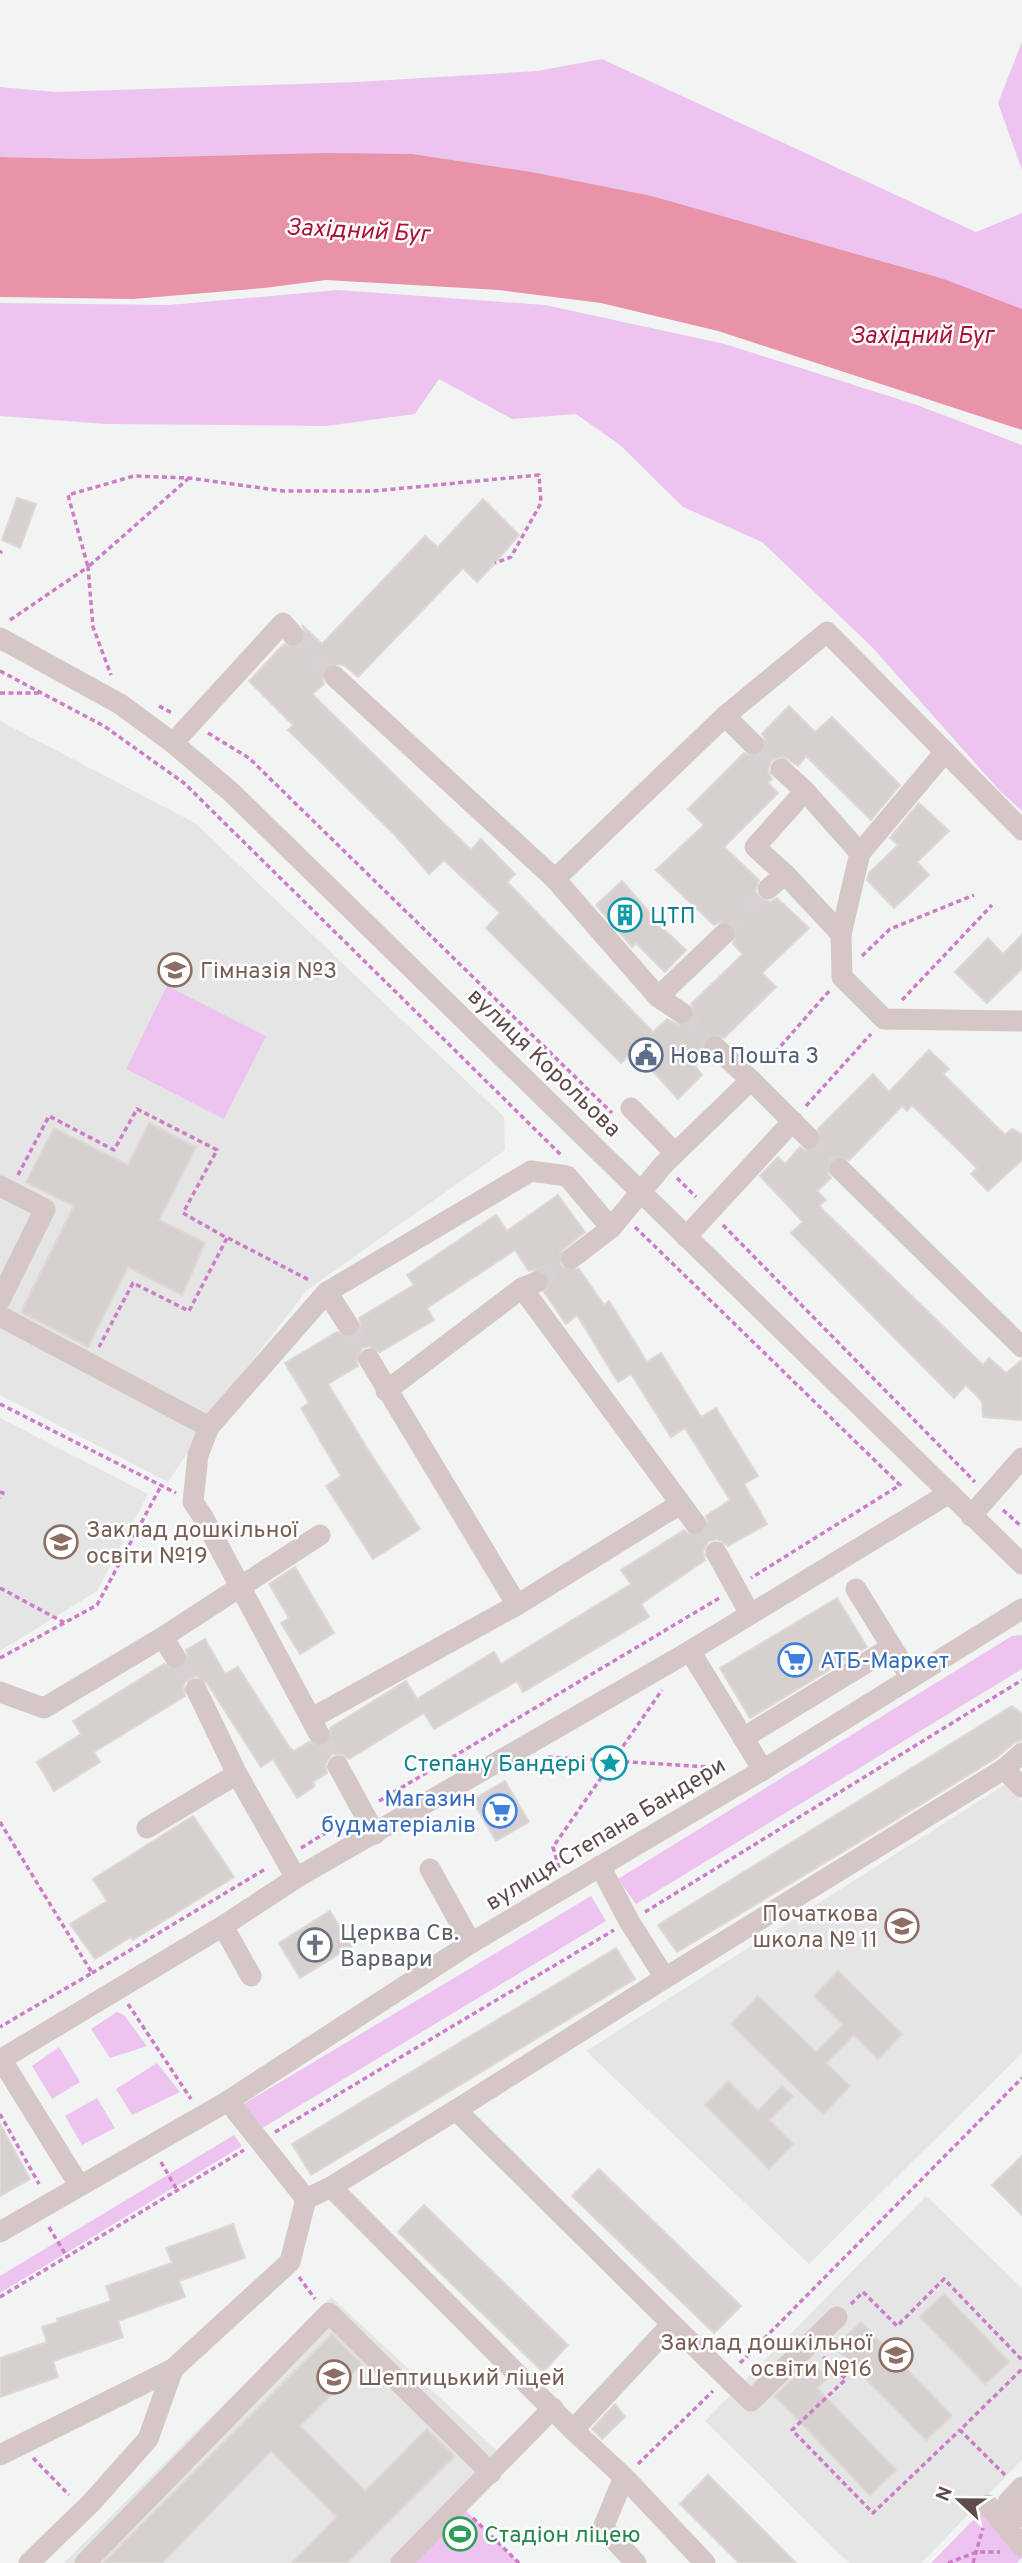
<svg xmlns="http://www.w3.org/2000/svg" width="1022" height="2563" font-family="Overpass,sans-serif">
	<rect width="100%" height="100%" fill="#f2f4f3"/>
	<g fill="#e4e5e4">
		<polygon points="0,721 195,823 504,1117 505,1150 307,1290 230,1389 168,1482 0,1395"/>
		<polygon points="0,1418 148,1494 97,1591 0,1651"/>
		<polygon points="1006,1784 1022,1801 1022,2053 809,2264 586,2051"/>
		<polygon points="926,2196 1022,2288 1022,2460 921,2563 849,2563 705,2421"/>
		<polygon points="331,2297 505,2458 401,2563 64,2563"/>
	</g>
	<g fill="#ecc4ef">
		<polygon points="1022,42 1022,170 998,103"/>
		<polygon points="602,59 976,232 1022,213 1022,314 941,278 652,196 532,172 413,154 90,159 0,157 0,87 56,92 356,82 537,71"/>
		<polygon points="338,290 545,305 725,344 917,405 1022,445 1022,811 1000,791 872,647 762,542 683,507 620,445 576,414 512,419 439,379 415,414 326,426 106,424 0,416 0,303 169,305"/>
		<polygon points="167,986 266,1036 224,1119 126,1069"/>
		<polygon points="1022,1635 1022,1669 636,1904 618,1879 1012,1636"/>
		<polygon points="591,1896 606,1921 259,2130 242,2105"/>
		<polygon points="117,2012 124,2015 147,2046 110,2058 91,2029"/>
		<polygon points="59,2047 80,2082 52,2099 32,2066"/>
		<polygon points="157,2063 180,2092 132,2115 116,2089"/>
		<polygon points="97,2098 115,2128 82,2145 65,2116"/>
		<polygon points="234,2135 242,2146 0,2293 0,2276"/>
		<polygon points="459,2504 519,2563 401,2563"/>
		<polygon points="984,2509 1022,2547 1022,2558 1017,2563 931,2563"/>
	</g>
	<polygon fill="#e993a8" points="327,153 413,154 532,172 652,196 941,278 1022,309 1022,430 718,331 601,303 499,290 326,280 264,288 133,299 0,297 0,157 90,159"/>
	<g fill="#d6d0cf" stroke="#ddd8d6" stroke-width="2">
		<polygon points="17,498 36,504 20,548 2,540"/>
		<polygon points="483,499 519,535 495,563 477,582 463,568 358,677 344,665 329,664 321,673 324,684 312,694 471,850 481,839 515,874 507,882 653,1032 667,1019 680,1026 688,1024 695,1015 691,1004 743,954 733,944 737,932 733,925 722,921 714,925 656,870 704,825 688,809 744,753 756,757 763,753 766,741 762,734 789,706 815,732 832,717 900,785 871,820 806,756 798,766 783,756 771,761 768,772 772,779 768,783 778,793 724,847 759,880 755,891 759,898 770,902 777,898 809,928 762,973 776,987 724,1038 712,1034 705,1039 702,1045 706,1056 695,1066 702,1075 678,1099 634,1050 621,1063 486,928 500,913 444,860 429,874 395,835 288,730 293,725 249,681 284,644 295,648 302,645 306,633 302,625 322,644 425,536 438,547"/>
		<polygon points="919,803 949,831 917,862 929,875 894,908 867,880 869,873 898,845 890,838"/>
		<polygon points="622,881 657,921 656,922 686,950 665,972 636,943 632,947 596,905"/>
		<polygon points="1022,935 1022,969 987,1003 955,972 988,938 1003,954"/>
		<polygon points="929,1050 949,1069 943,1074 1005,1135 1012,1129 1022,1134 1022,1160 988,1191 971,1174 977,1168 912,1105 907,1111 902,1106 849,1160 837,1156 830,1160 827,1172 831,1178 817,1191 826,1200 819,1206 983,1365 989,1358 1006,1373 1022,1360 1022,1420 983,1417 982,1401 966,1385 954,1398 791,1233 803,1222 760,1176 778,1157 785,1164 800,1147 806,1151 818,1148 822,1141 818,1129 873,1074 889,1092"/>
		<polygon points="149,1123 196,1147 159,1220 205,1243 182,1295 128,1267 88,1347 21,1312 74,1206 26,1182 54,1128 128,1165"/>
		<polygon points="558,1195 585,1232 560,1252 561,1265 568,1270 579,1269 604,1305 609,1301 647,1362 661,1353 701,1417 716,1408 758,1476 744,1484 767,1524 728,1546 717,1539 709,1541 703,1551 705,1560 641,1604 649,1617 523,1692 517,1681 434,1729 424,1713 349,1759 344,1755 332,1754 325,1765 327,1773 313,1782 315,1786 297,1798 273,1759 261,1767 207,1683 196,1676 185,1682 183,1689 185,1696 94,1752 100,1762 54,1791 37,1762 81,1734 73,1721 164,1664 175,1670 182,1668 188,1657 186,1650 205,1639 225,1674 238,1667 290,1748 294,1751 309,1742 319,1747 330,1740 330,1728 406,1681 417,1699 494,1652 501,1664 631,1584 621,1570 684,1530 690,1535 703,1533 708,1522 706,1516 730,1500 685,1428 671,1437 631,1374 618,1382 577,1315 566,1324 544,1292 550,1283 546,1272 538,1269 529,1271 515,1250 427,1308 434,1320 380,1352 369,1346 362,1348 356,1359 358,1366 328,1384 372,1456 420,1529 373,1559 326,1486 341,1476 301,1408 309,1403 285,1363 337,1332 348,1338 356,1336 361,1325 359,1318 414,1285 407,1275 496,1215 507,1231"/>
		<polygon points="295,1567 334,1633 300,1654 281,1623 289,1618 269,1584"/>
		<polygon points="837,1598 867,1647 750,1718 720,1668"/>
		<polygon points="1012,1706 1022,1714 1022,1740 1014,1743 996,1758 894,1821 677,1952 658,1925"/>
		<polygon points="505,1781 529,1822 496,1841 472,1800"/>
		<polygon points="193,1816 234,1877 133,1940 131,1937 95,1959 70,1924 107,1901 93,1879"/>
		<polygon points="330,1911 352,1946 300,1978 279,1943"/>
		<polygon points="616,1948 635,1979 311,2175 292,2144"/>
		<polygon points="838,1971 902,2034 878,2059 854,2035 826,2063 850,2086 823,2114 731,2024 758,1996 816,2052 843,2025 814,1996"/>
		<polygon points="728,2081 758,2111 782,2086 793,2096 769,2120 793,2144 769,2169 705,2105"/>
		<polygon points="0,2124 30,2179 0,2196"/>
		<polygon points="1022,2156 1022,2215 992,2185"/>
		<polygon points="599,2169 741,2306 714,2333 572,2196"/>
		<polygon points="424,2205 568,2345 543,2372 398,2232"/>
		<polygon points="233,2224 245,2258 179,2281 185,2297 118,2321 123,2337 53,2361 58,2377 0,2397 0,2358 47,2342 42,2327 58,2322 57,2319 111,2301 106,2286 172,2263 166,2248"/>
		<polygon points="944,2294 1009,2362 985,2384 920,2317"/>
		<polygon points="861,2322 952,2416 926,2440 835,2347"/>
		<polygon points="332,2334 362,2364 300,2426 365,2491 427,2429 455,2456 347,2563 292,2563 337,2517 271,2451 162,2563 103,2563"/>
		<polygon points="810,2362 828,2378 817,2388 896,2470 870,2495 775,2396"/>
		<polygon points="615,2404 625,2417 602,2439 592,2429"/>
		<polygon points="708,2475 796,2563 739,2563 680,2504"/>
	</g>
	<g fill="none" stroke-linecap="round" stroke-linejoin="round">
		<g stroke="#d5d2d1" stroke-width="21" stroke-dasharray="21 10" stroke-linecap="butt">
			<polyline points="293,635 334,676"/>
			<polyline points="753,744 781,769"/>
			<polyline points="724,934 768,889"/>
			<polyline points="682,1013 715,1047"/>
			<polyline points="809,1138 840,1169"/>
			<polyline points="537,1282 572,1258"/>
			<polyline points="348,1325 369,1359"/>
			<polyline points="695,1523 716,1552"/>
			<polyline points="175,1657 196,1689"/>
			<polyline points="319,1734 338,1766"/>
		</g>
		<g stroke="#cc7dc7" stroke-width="3.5" stroke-dasharray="5 3.5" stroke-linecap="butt">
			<polyline points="189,478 88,567 68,495 134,476 189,478 283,491 374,491 539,475 541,503 511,557 495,563"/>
			<polyline points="0,553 2,551"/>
			<polyline points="10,620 88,567 93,627 111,675"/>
			<polyline points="0,671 104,726 184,783 562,1156"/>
			<polyline points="0,693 40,693"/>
			<polyline points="159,706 174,714"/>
			<polyline points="208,733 249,758 612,1113"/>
			<polyline points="862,956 890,929 974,895"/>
			<polyline points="902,1000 992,905"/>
			<polyline points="764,1065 830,990"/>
			<polyline points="806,1106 871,1034"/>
			<polyline points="18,1175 49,1116 114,1150 137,1109 217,1150 183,1213 227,1238 189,1311 133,1283 99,1347"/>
			<polyline points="677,1178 696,1197"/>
			<polyline points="723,1225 975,1482"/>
			<polyline points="635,1227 900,1485 751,1578"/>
			<polyline points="228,1238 311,1281"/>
			<polyline points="0,1404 176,1493"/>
			<polyline points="0,1492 3,1493 0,1498"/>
			<polyline points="1003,1510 1022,1527"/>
			<polyline points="0,1588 65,1623"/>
			<polyline points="0,1658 97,1605 161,1486"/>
			<polyline points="548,1757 726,1768"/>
			<polyline points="379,1801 721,1597"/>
			<polyline points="0,1822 92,1973 0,2027"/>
			<polyline points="301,1848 345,1821"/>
			<polyline points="559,1868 553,1847 662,1690"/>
			<polyline points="645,1912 1022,1680"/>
			<polyline points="92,1973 267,1868"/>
			<polyline points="128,2004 191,2099"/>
			<polyline points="0,2114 39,2184"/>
			<polyline points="275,2132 614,1930"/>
			<polyline points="161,2162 177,2190"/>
			<polyline points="49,2227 67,2257"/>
			<polyline points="299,2277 315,2299"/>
			<polyline points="0,2297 244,2150"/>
			<polyline points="851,2304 863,2292 897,2326 944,2279 1022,2360"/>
			<polyline points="823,2357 846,2379 792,2430 873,2513 960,2430"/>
			<polyline points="740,2363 1022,2078"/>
			<polyline points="33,2458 69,2495"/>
			<polyline points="638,2464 713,2391"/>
			<polyline points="1005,2475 960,2430 1022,2369"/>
			<polyline points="473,2518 519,2563"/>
			<polyline points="948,2563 977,2552 1000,2552"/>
			<polyline points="973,2563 983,2528"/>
		</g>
		<g stroke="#d6c7c7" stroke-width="21">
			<polyline points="0,638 120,704 173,743 231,792 1022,1564"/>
			<polyline points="334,676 555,879 658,997 682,1013"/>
			<polyline points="725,716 753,744"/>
			<polyline points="173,743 283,623 293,635"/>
			<polyline points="781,769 805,791 755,847 785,874 841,934 842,977 884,1019 1022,1021"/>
			<polyline points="805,791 860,853 841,934"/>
			<polyline points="860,853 945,752"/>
			<polyline points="555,879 725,716 827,632 1022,830"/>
			<polyline points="768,889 785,874"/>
			<polyline points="658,997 724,934"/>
			<polyline points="751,1080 809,1138"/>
			<polyline points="631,1108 675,1153"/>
			<polyline points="840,1169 1022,1347"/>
			<polyline points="0,1186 45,1209 0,1300"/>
			<polyline points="686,1237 793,1121"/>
			<polyline points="572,1258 611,1228"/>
			<polyline points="522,1288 695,1523"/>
			<polyline points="327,1292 348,1325"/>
			<polyline points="0,1316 209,1427"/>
			<polyline points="369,1359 517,1605"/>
			<polyline points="386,1391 522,1288 537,1282"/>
			<polyline points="971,1516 1022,1458"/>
			<polyline points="716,1552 750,1614"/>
			<polyline points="856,1589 911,1678"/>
			<polyline points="163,1637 175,1657"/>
			<polyline points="690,1651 763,1770"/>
			<polyline points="196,1689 237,1774 296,1878"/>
			<polyline points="0,1692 44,1708 163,1637 320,1535"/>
			<polyline points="312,1718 517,1605 680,1504"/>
			<polyline points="319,1734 203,1517 193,1502 198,1455 209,1427 327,1292 531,1171 567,1176 611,1228 664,1164 751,1080 715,1047"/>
			<polyline points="743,1738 892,1647"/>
			<polyline points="338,1766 375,1834"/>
			<polyline points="1004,1769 1022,1787"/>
			<polyline points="147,1828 237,1774"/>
			<polyline points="600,1866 629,1921 665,1978"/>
			<polyline points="430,1869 471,1943"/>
			<polyline points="223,1926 251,1976"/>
			<polyline points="1,2059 79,2185"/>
			<polyline points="0,2060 223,1926 296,1878 690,1651 948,1494"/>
			<polyline points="228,2101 306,2199"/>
			<polyline points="456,2110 672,2324 573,2430"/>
			<polyline points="331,2187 573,2430 624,2477 705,2563"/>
			<polyline points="0,2232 228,2101 471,1943 763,1770 1022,1609"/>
			<polyline points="672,2324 751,2401 837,2317"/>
			<polyline points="0,2455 173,2369 290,2262 306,2199 331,2187 456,2110 665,1978 1004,1769 1022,1753"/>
			<polyline points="624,2477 603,2528 636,2563"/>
			<polyline points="1022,2487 1008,2502 1022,2517"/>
			<polyline points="988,2505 1022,2546"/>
			<polyline points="29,2563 91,2503 148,2439 173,2369"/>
			<polyline points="85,2563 329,2313 491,2473"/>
			<polyline points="401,2563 553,2408"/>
		</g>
	</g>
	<defs>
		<symbol id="building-ring" viewBox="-11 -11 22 22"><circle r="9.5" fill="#fff" stroke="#0f9aa8" stroke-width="1.5"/><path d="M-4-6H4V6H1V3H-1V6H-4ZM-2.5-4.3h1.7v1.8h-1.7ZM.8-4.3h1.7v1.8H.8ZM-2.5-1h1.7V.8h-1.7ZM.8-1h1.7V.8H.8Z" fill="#0f9aa8"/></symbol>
		<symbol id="school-ring" viewBox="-11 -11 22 22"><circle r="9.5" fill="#fff" stroke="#8d6e63" stroke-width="1.5"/><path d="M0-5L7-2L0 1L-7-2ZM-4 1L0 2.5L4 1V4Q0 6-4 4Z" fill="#8d6e63"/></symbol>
		<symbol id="civic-ring" viewBox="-11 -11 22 22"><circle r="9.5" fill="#fff" stroke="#5c6f8a" stroke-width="1.5"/><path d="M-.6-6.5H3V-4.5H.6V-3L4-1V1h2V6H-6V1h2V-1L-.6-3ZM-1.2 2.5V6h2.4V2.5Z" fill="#5c6f8a"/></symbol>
		<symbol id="supermarket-ring" viewBox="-11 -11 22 22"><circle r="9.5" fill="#fff" stroke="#3f7fe0" stroke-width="1.5"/><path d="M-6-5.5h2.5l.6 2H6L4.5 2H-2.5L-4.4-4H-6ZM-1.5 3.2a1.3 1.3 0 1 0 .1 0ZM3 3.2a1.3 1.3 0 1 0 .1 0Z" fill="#3f7fe0"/></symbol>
		<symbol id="sight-ring" viewBox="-11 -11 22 22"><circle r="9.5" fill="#fff" stroke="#0f9aa8" stroke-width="1.5"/><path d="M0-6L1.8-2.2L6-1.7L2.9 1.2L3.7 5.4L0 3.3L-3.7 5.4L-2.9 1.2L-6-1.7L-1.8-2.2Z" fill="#0f9aa8"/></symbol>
		<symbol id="church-ring" viewBox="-11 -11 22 22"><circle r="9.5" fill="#fff" stroke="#6b7280" stroke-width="1.5"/><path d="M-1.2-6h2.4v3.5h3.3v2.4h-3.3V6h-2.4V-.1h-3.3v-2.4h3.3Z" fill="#6b7280"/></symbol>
		<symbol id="stadium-ring" viewBox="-11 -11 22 22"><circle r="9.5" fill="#fff" stroke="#2e9e5b" stroke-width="1.5"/><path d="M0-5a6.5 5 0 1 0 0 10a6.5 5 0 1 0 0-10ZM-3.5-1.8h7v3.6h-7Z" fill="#2e9e5b"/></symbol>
	</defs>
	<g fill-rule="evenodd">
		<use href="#building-ring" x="606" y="896" width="38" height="38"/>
		<use href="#school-ring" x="156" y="951" width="38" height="38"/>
		<use href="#civic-ring" x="627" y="1036" width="38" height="38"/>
		<use href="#school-ring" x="42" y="1523" width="38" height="38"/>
		<use href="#supermarket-ring" x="776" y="1641" width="38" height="38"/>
		<use href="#sight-ring" x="591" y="1744" width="38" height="38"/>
		<use href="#supermarket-ring" x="481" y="1792" width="38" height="38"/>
		<use href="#school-ring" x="883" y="1907" width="38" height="38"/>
		<use href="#church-ring" x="296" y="1926" width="38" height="38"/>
		<use href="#school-ring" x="877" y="2336" width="38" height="38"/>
		<use href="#school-ring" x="315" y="2358" width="38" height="38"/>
		<use href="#stadium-ring" x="441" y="2515" width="38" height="38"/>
	</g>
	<g text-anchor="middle" stroke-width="5" stroke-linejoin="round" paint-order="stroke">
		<g font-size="23" fill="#0d838f" stroke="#fff" text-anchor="start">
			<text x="650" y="923">ЦТП</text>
			<text x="586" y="1771" text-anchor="end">Степану Бандері</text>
		</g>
		<g font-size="23" fill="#785e54" stroke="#fff" text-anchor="start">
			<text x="200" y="978">Гімназія №3</text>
			<text x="86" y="1537">Заклад дошкільної<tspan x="86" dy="26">освіти №19</tspan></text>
			<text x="878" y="1921" text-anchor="end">Початкова<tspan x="878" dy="26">школа № 11</tspan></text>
			<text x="872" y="2350" text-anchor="end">Заклад дошкільної<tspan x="872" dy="26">освіти №16</tspan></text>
			<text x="358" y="2385">Шептицький ліцей</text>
		</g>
		<g font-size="23" fill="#4e5e75" stroke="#fff" text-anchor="start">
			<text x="670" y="1063">Нова Пошта 3</text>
		</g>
		<g font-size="23" fill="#5f4b4a" stroke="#fff">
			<text transform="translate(545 1062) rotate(44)" y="8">вулиця Корольова</text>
			<text transform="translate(605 1833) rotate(-31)" y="8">вулиця Степана Бандери</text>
		</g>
		<g font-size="23" fill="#366cbe" stroke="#fff" text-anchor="start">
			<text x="820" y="1668">АТБ-Маркет</text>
			<text x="476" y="1806" text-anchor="end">Магазин<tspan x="476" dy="26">будматеріалів</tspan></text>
		</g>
		<g font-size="23" fill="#5b616d" stroke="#fff" text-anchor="start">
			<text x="340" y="1940">Церква Св.<tspan x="340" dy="26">Варвари</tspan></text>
		</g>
		<g font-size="23" fill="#27864d" stroke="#fff" text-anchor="start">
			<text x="484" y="2542">Стадіон ліцею</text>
		</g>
		<g font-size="24" font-style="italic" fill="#aa1237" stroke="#fff">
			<text transform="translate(358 230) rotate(3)" y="8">Західний Буг</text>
			<text x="922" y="343">Західний Буг</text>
		</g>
	</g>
	<g transform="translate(959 2500) rotate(292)" stroke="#ffffff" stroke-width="5" paint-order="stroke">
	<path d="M0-5L12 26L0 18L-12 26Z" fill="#5f4b4a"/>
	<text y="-10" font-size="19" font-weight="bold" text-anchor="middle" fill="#5f4b4a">N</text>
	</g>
</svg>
